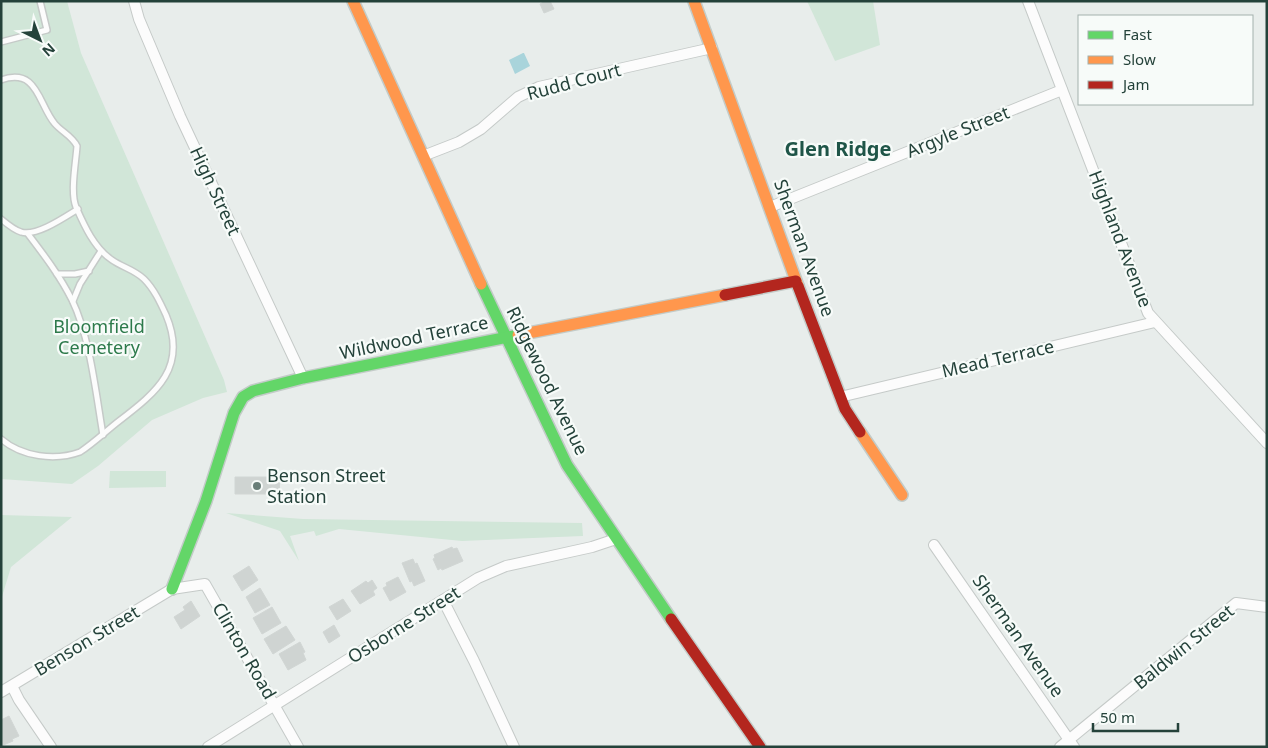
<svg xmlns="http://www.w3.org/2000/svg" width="1268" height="748" font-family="'Noto Sans',sans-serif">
	<rect width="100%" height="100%" fill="#e8edeb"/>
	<g fill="#d1e6d8">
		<polygon points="1,1 67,1 81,53 224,380 227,392 203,398 152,420 98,466 72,484 1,479"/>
		<polygon points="807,1 873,1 880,45 835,61"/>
		<polygon points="110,471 166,471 166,487 109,488"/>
		<polygon points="226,513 303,519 582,523 583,536 462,541 339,529 316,536 314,531 290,536 299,561 280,531"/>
		<polygon points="1,515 72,517 11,567 1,600"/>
	</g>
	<polygon fill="#a9d4db" points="523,53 524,53 530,66 515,74 509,60"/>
	<g fill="#cfd4d2" stroke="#d1d6d4">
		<polygon points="545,1 550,1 554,9 544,13 540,4"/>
		<polygon points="235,477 280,477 279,494 235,494"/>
		<polygon points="452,547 453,549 457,548 463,561 442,570 441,568 438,570 433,559 435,558 434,555"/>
		<polygon points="413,559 415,564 417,563 425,581 414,586 412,581 410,582 402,563"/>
		<polygon points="249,566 258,580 242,591 233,576"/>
		<polygon points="398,577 406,592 390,601 383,588 387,586 386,583"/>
		<polygon points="372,580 377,588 373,591 375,595 360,604 351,591 366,581 368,583"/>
		<polygon points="260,588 270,605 255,613 246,597"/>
		<polygon points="343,599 351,611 337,620 329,607"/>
		<polygon points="191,601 200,616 181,629 174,617 185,610 183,607"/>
		<polygon points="272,607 281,623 262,634 253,618"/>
		<polygon points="334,625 340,636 329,643 323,632"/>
		<polygon points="286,626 295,640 273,654 264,639"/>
		<polygon points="300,642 305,652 303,653 306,660 288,670 279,654"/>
		<polygon points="9,716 19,736 12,739 13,741 1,746 1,720"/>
	</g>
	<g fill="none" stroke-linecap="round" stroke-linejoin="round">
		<defs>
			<g id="lane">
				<polyline points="1,42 47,30 40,1"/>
				<path d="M1 80C38 67 38 104 55 124 62 132 72 136 77 146 76 162 70 192 76 207 84 225 94 248 112 260 122 267 135 270 144 279 154 289 160 302 166 315 188 367 157 392 119 421 106 431 94 443 80 452 55 461 22 457 1 439"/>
				<path d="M1 219C7 224 14 230 21 232 36 237 65 217 78 209"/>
				<path d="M28 234C44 255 60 276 72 300 90 337 96 394 103 435"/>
				<polyline points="57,274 75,274 89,271"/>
				<polyline points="73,301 80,284 101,251"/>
			</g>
			<g id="street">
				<polyline points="134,1 139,19 180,116 303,378"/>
				<polyline points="1028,1 1148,313 1267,443"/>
				<polyline points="423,156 459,142 481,129 518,97 539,87 712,48"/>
				<polyline points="770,207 1062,90"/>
				<polyline points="840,397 1155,322"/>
				<polyline points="934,545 1074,747"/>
				<polyline points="443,600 474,661 514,747"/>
				<polyline points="12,686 19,700 51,747"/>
				<polyline points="1,692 172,589 205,584 298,747"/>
				<polyline points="208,747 478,578 506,566 592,547 616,539"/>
				<polyline points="1060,747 1236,603 1267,607"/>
			</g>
			<g id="fast">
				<polyline points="481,284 567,465 671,619"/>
				<polyline points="172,589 206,501 234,413 243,397 253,391 303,378 518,335"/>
			</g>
			<g id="slow">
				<polyline points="353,1 481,284"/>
				<polyline points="694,1 798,286"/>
				<polyline points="518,335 725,295"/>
				<polyline points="860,432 902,495"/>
			</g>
			<g id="jam">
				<polyline points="798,286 845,409 860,432"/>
				<polyline points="725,295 796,281"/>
				<polyline points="671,619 760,747"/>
			</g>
		</defs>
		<use href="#lane" stroke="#c5cac8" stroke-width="8"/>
		<use href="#street" stroke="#c5cac8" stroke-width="12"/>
		<use href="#fast" stroke="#c3cbc8" stroke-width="14"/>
		<use href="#slow" stroke="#c3cbc8" stroke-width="14"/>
		<use href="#jam" stroke="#c3cbc8" stroke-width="14"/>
		<use href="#lane" stroke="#fcfcfc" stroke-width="5"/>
		<use href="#street" stroke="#fcfcfc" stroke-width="10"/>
		<use href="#fast" stroke="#63d668" stroke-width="11"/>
		<use href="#slow" stroke="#ff974d" stroke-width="11"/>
		<use href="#jam" stroke="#b3261e" stroke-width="11"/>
	</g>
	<circle fill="#697e78" stroke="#f7fbf9" stroke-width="2" cx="257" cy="486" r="5"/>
	<g text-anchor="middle" stroke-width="4.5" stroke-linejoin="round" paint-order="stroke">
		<g font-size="18" fill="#24423a" stroke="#f7fbf9">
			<text transform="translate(574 82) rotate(-15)" y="6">Rudd Court</text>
			<text transform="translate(958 132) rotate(-22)" y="6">Argyle Street</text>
			<text transform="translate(215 191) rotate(65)" y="6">High Street</text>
			<text transform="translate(1120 239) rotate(69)" y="6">Highland Avenue</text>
			<text transform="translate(804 248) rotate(70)" y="6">Sherman Avenue</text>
			<text transform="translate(414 338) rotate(-12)" y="6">Wildwood Terrace</text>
			<text transform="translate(998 359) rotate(-13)" y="6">Mead Terrace</text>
			<text transform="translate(547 381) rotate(64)" y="6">Ridgewood Avenue</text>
			<text transform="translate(404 625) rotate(-32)" y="6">Osborne Street</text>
			<text transform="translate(1018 636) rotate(55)" y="6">Sherman Avenue</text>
			<text transform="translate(87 641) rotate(-31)" y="6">Benson Street</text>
			<text transform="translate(1184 647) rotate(-39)" y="6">Baldwin Street</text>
			<text transform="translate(244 651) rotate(60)" y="6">Clinton Road</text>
		</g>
		<g font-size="18" fill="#2d7a4b" stroke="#f7fbf9">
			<text x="99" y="333">Bloomfield<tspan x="99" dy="21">Cemetery</tspan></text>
		</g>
		<g font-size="18" fill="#24423a" stroke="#f7fbf9" text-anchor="start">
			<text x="267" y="482">Benson Street<tspan x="267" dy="21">Station</tspan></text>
		</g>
		<g font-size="20" font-weight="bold" fill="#1f5548" stroke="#f7fbf9">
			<text x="838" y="156">Glen Ridge</text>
		</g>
	</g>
	<rect width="1268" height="748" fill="none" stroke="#24423a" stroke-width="5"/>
	<rect x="1078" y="15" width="175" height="90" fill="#f7fbf9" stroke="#a3b1ad"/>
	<rect x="1088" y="31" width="25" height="8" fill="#63d668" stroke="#a3b1ad"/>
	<text x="1123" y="40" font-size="15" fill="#24423a">Fast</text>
	<rect x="1088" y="56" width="25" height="8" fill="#ff974d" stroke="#a3b1ad"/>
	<text x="1123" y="65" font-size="15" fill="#24423a">Slow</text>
	<rect x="1088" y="81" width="25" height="8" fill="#b3261e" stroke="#a3b1ad"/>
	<text x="1123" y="90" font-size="15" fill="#24423a">Jam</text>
	<g transform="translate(40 40) rotate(138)" stroke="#f7fbf9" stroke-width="4" paint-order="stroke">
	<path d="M0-4L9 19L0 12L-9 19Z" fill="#24423a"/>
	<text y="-8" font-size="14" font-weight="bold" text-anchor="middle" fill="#24423a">N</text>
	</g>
	<path d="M1093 723v8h85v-8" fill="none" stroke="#24423a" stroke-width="2.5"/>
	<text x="1100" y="723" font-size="15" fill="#24423a" stroke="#f7fbf9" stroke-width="4" paint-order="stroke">50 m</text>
</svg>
